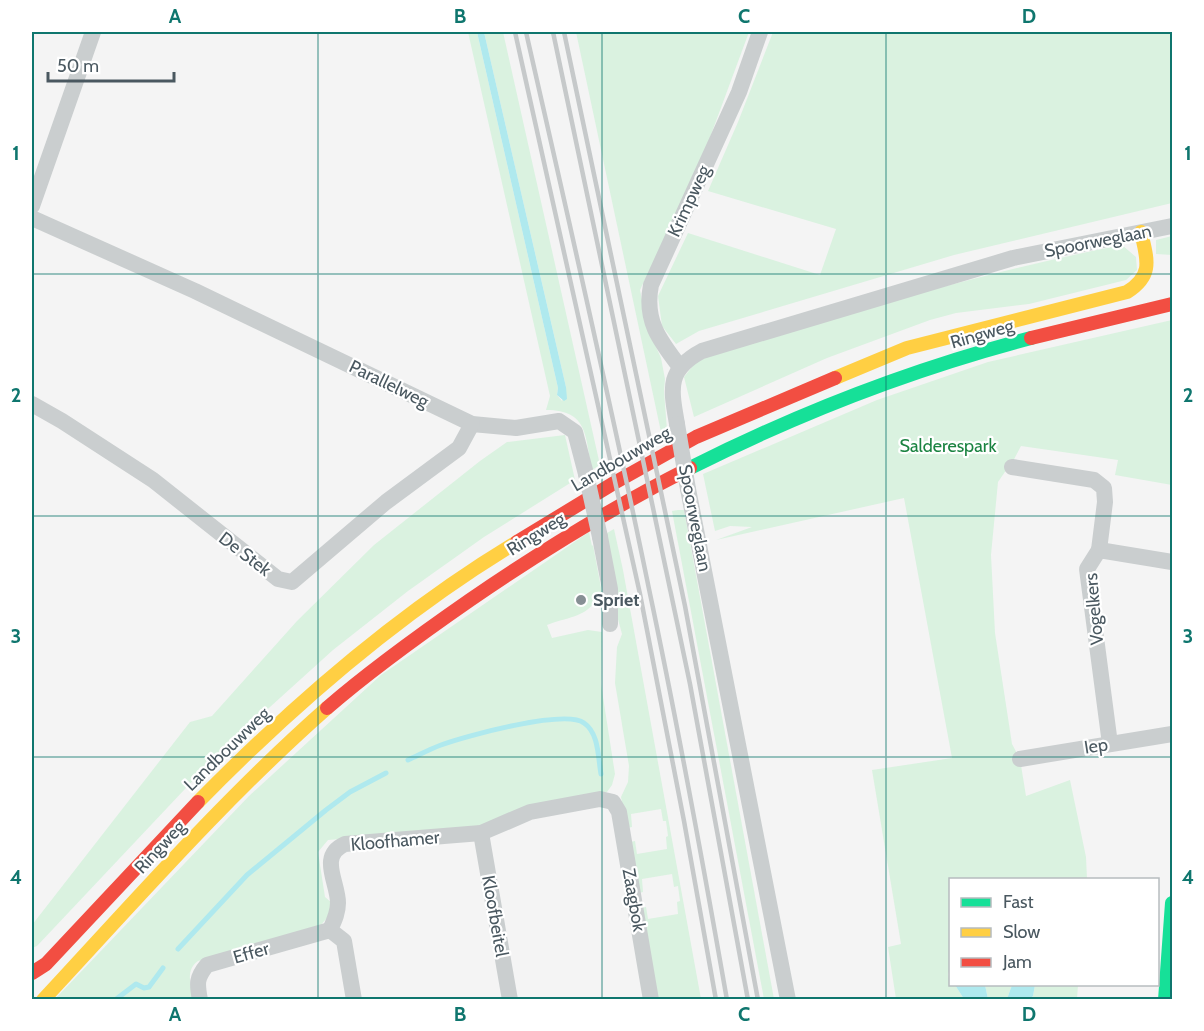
<svg xmlns="http://www.w3.org/2000/svg" width="1204" height="1031" font-family="Cabin,sans-serif">
	<rect width="100%" height="100%" fill="#f4f4f4"/>
	<g fill="#daf2e0">
		<path d="M468 32H477L558 388 557 395 562 401 566 387 484 32H503L600 465 592 470C585 437 589 410 546 410L550 396Z"/>
		<polygon points="576,32 749,32 709,140 680,207 640,290 648,329 661,358 665,379 664,391 667,430 661,432"/>
		<polygon points="773,32 1172,32 1172,203 954,255 699,331 676,344 662,326 658,296 688,233 820,275 836,229 708,191 738,122"/>
		<polygon points="1172,236 1172,255 1156,254 1156,240"/>
		<path d="M1122 245 1136 257 1137 270 1126 280 1029 304 956 313 930 320 827 358 694 417 684 377 695 363 713 354C848 313 983 272 1122 245Z"/>
		<polygon points="1172,320 1172,485 1115,475 1118,460 1021,446 1012,463 1011,463 998,482 991,555 995,633 1012,744 1020,759 1026,796 1070,780 1086,857 1087,879 950,880 950,968 948,974 950,984 955,985 964,999 896,999 888,947 901,944 872,770 952,758 904,498 716,540 752,527 730,526 715,531 703,474 877,400 988,362"/>
		<polygon points="565,435 575,480 484,537 408,591 333,650 217,755 37,946 32,948 32,925 190,722 212,716 297,621 374,545 480,461 507,442"/>
		<polygon points="678,510 684,510 774,999 764,999 672,511"/>
		<polygon points="614,529 623,570 701,999 657,999 641,908 646,907 648,919 678,914 677,902 680,901 678,886 674,887 672,874 642,879 643,892 639,893 630,842 635,841 637,854 667,849 666,837 668,836 666,821 663,821 661,809 631,814 632,827 627,828 621,797 628,782 629,766 615,683 617,647 622,634 616,612 607,533"/>
		<path d="M589 532 592 546 593 545 602 593C585 619 573 615 547 625L552 638 588 630 602 632 601 684 615 774 612 785 607 792 470 828 328 840 318 852 325 897 332 903 327 918 319 927 198 961C185 970 191 986 193 999L54 1000 249 796 381 675Z"/>
		<polygon points="985,985 1012,985 1007,999 988,999"/>
		<polygon points="1035,985 1078,985 1077,999 1030,1000 1033,996"/>
	</g>
	<g fill="#afe9ee">
		<polygon points="477,32 484,32 566,387 567,399 564,401 557,395 558,388"/>
		<polygon points="955,985 985,985 988,999 964,999"/>
		<polygon points="1012,985 1035,985 1033,996 1030,999 1007,999"/>
	</g>
	<g fill="none" stroke-linecap="round" stroke-linejoin="round">
		<g stroke="#afe9ee" stroke-width="5">
			<path d="M408 760C419 755 430 749 441 745 465 736 565 709 584 723 599 733 598 758 601 774"/>
			<polyline points="178,949 247,875 326,810 350,792 386,773"/>
			<polyline points="115,1000 136,984 144,988 149,987 163,968"/>
		</g>
		<g stroke="#cacecf" stroke-width="16">
			<polyline points="32,206 93,32"/>
			<polyline points="32,218 195,291 472,424 516,428 559,421 575,432 586,474"/>
			<path d="M680 367C659 340 644 320 651 285L739 92 760 32"/>
			<polyline points="32,404 62,421 153,480 278,579 292,582 386,502 459,448 472,424"/>
			<path d="M677 424C671 389 666 370 702 351L1013 258 1172 226"/>
			<polyline points="1012,467 1094,480 1104,488 1105,502 1099,550"/>
			<polyline points="688,489 788,1000"/>
			<polyline points="600,537 610,589 610,624"/>
			<polyline points="1110,744 1087,569 1099,550 1172,562"/>
			<polyline points="1020,759 1172,734"/>
			<polyline points="481,833 510,1000"/>
			<path d="M200 1000C197 984 196 978 207 965L330 930"/>
			<path d="M354 1000 344 941 330 930C334 921 338 913 338 903 338 882 318 856 345 844L481 833 530 812 600 799 613 802 619 812 651 1000"/>
		</g>
		<g stroke="#16e098" stroke-width="14">
			<path d="M690 468C799 413 913 369 1031 338"/>
			<polyline points="1165,1000 1172,903"/>
		</g>
		<g stroke="#ffcf43" stroke-width="14">
			<path d="M835 378 907 348 1127 292C1154 275 1147 259 1141 232"/>
			<path d="M198 802C294 704 399 613 517 542"/>
			<path d="M43 1000C135 901 225 798 327 708"/>
		</g>
		<g stroke="#f24e42" stroke-width="14">
			<polyline points="1031,338 1172,304"/>
			<polyline points="517,542 614,483 696,437 835,378"/>
			<path d="M327 708C372 669 421 634 470 600 540 552 613 507 690 468"/>
			<polyline points="32,973 46,964 198,802"/>
		</g>
		<g stroke="#c6c9ca" stroke-width="4.5">
			<polyline points="515,32 640,594 684,821 716,1000"/>
			<path d="M526 32C568 217 611 403 649 589 678 726 703 863 727 1000"/>
			<polyline points="553,32 690,684 748,1000"/>
			<polyline points="564,32 685,606 758,1000"/>
		</g>
		<g stroke="#cacecf" stroke-width="16">
			<polyline points="677,424 688,489"/>
			<polyline points="586,474 600,537"/>
		</g>
	</g>
	<path fill="none" stroke="#0f766e" stroke-width="1.5" stroke-opacity="0.55" d="M318 32V1000M602 32V1000M886 32V1000M32 274H1172M32 516H1172M32 757H1172"/>
	<circle fill="#868f94" stroke="#fff" stroke-width="2" cx="581" cy="600" r="6"/>
	<g text-anchor="middle" stroke-width="4.5" stroke-linejoin="round" paint-order="stroke">
		<g font-size="18" fill="#4a5860" stroke="#fff">
			<text transform="translate(689 201) rotate(-65)" y="6">Krimpweg</text>
			<text transform="translate(1098 241) rotate(-11)" y="6">Spoorweglaan</text>
			<text transform="translate(982 334) rotate(-16)" y="6">Ringweg</text>
			<text transform="translate(389 384) rotate(26)" y="6">Parallelweg</text>
			<text transform="translate(621 459) rotate(-30)" y="6">Landbouwweg</text>
			<text transform="translate(695 518) rotate(79)" y="6">Spoorweglaan</text>
			<text transform="translate(536 534) rotate(-32)" y="6">Ringweg</text>
			<text transform="translate(245 554) rotate(37)" y="6">De Stek</text>
			<text transform="translate(1094 609) rotate(-95)" y="6">Vogelkers</text>
			<text transform="translate(1096 746) rotate(-9)" y="6">Iep</text>
			<text transform="translate(227 749) rotate(-44)" y="6">Landbouwweg</text>
			<text transform="translate(395 841) rotate(-5)" y="6">Kloofhamer</text>
			<text transform="translate(160 847) rotate(-47)" y="6">Ringweg</text>
			<text transform="translate(634 900) rotate(80)" y="6">Zaagbok</text>
			<text transform="translate(495 916) rotate(80)" y="6">Kloofbeitel</text>
			<text transform="translate(251 953) rotate(-16)" y="6">Effer</text>
		</g>
		<g font-size="18" fill="#1a8341" stroke="#fff">
			<text x="948" y="452">Salderespark</text>
		</g>
		<g font-size="18" font-weight="bold" fill="#4a5860" stroke="#fff" text-anchor="start">
			<text x="593" y="606">Spriet</text>
		</g>
	</g>
	<rect width="1204" height="1031" fill="none" stroke="#ffffff" stroke-width="66"/>
	<rect x="949" y="878" width="210" height="108" fill="#ffffff" stroke="#b7bcbf" stroke-width="1.5"/>
	<rect x="961" y="898" width="30" height="9" fill="#16e098" stroke="#b7bcbf" stroke-width="1.5"/>
	<text x="1003" y="908" font-size="18" fill="#4a5860">Fast</text>
	<rect x="961" y="928" width="30" height="9" fill="#ffcf43" stroke="#b7bcbf" stroke-width="1.5"/>
	<text x="1003" y="938" font-size="18" fill="#4a5860">Slow</text>
	<rect x="961" y="958" width="30" height="9" fill="#f24e42" stroke="#b7bcbf" stroke-width="1.5"/>
	<text x="1003" y="968" font-size="18" fill="#4a5860">Jam</text>
	<path d="M48 72v9h126v-9" fill="none" stroke="#4a5860" stroke-width="3"/>
	<text x="57" y="72" font-size="18" fill="#4a5860" stroke="#ffffff" stroke-width="4.5" paint-order="stroke">50 m</text>
	<rect x="33" y="33" width="1138" height="965" fill="none" stroke="#0f766e" stroke-width="2"/>
	<g font-size="20" text-anchor="middle" font-weight="bold" fill="#0f766e">
		<text x="175" y="23">A</text>
		<text x="460" y="23">B</text>
		<text x="744" y="23">C</text>
		<text x="1029" y="23">D</text>
		<text x="16" y="160">1</text>
		<text x="1188" y="160">1</text>
		<text x="16" y="402">2</text>
		<text x="1188" y="402">2</text>
		<text x="16" y="643">3</text>
		<text x="1188" y="643">3</text>
		<text x="16" y="884">4</text>
		<text x="1188" y="884">4</text>
		<text x="175" y="1021">A</text>
		<text x="460" y="1021">B</text>
		<text x="744" y="1021">C</text>
		<text x="1029" y="1021">D</text>
	</g>
</svg>
